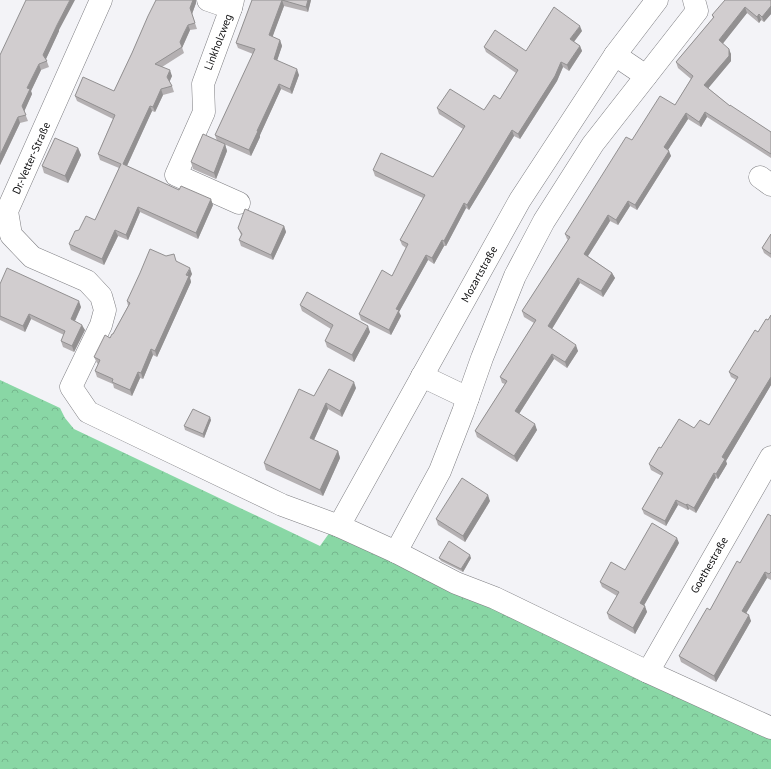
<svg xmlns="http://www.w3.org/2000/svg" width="771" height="769" font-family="'PT Sans',sans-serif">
	<defs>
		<pattern id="forest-crowns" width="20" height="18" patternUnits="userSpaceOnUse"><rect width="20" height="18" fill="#89d7a5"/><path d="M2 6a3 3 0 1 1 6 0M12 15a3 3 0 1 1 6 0" fill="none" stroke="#75b78d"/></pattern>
	</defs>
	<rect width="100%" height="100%" fill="#f3f3f7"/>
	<polygon fill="url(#forest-crowns)" points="0,380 60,408 65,418 74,429 320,546 330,532 771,731 771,769 0,769"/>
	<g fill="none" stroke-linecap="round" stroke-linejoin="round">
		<defs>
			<g id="minor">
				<polyline points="101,0 7,211 11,235 32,257 87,281 101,296 105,310 101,325 71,387 88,412 282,505 339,526 396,552 456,583 495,598 648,672 771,728"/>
				<polyline points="208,0 231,8"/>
				<polyline points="233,0 231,8 203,84 204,112 176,175 239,203"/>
				<polyline points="615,55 646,76"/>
				<polyline points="760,177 771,185"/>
				<polyline points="422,376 468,398"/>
				<polyline points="339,526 520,200 615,55 657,0"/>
				<polyline points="396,552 440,471 463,412 482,358 515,276 544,221 593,144 697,11 694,0"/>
				<polyline points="648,672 771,457"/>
			</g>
		</defs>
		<use href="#minor" stroke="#7f7f83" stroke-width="23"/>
		<use href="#minor" stroke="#fff" stroke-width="22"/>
	</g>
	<g fill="#b4b0b2">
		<polygon points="156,0 196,0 196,3 192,14 197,29 190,30 182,48 184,53 162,67 172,76 169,82 172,86 174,92 163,95 155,112 152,111 127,166 179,190 213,205 198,239 140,212 128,240 118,236 104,265 71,250 69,244 79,230 95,220 119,168 100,160 98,154 113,119 77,101 75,96 114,91 132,53"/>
		<polygon points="252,0 311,0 308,12 284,6 272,37 280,40 282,46 277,60 299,75 292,94 281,89 260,135 260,137 251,156 217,141 215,135 253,54 238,48 236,43"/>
		<polygon points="771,0 771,14 764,22 761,20 759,23 747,13 722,44 731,54 731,61 708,88 730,106 771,132 771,158 707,117 701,127 688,119 668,150 671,156 637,210 630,206 618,225 610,221 588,256 612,273 615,278 603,297 580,283 552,329 578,351 567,368 554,359 519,414 537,430 517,462 477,437 475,431 505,384 502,383 500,377 534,323 524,317 522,311 568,240 567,239 565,234 632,140 675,105 691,79 678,68 676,62 713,18 712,15"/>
		<polygon points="59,30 59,31 46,59 49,67 41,70 31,91 32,94 24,111 28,121 20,123 0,165 0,55"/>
		<polygon points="582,31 574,42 580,46 582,51 569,71 563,67 557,81 520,139 514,136 469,210 466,208 446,246 444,246 434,264 428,260 399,312 401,316 391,335 361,320 359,314 392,276 406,248 402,245 400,240 423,198 375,176 373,170 433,177 463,129 439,114 437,108 484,110 500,99 516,73 486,52 484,47 526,51"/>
		<polygon points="225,144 227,151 216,179 193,169 191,162"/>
		<polygon points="78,148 81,155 68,183 44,173 42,166"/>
		<polygon points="284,226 286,232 273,260 241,246 239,240 241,235 238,228"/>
		<polygon points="771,234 771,258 764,253 762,248"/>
		<polygon points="176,261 192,274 190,278 191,282 157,357 153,355 143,379 140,378 132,396 114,388 113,384 97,377 95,371 98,364 97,363 94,357 113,334 128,306 127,301"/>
		<polygon points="0,284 81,307 75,321 85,330 74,352 63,347 61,341 64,335 31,319 25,332 0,320"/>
		<polygon points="300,305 370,332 354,362 327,347 325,341 331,329 302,311"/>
		<polygon points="771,315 771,385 726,461 727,464 718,479 716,478 696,513 689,509 688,510 678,505 666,526 644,514 642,509 662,476 651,470 649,464 661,448 694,428 709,425 736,380 731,377 729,372 758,332 768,320"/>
		<polygon points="356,388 342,417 328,409 314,440 338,451 340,458 323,496 266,470 264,463 314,396"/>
		<polygon points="211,420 204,438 185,430 184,426"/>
		<polygon points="490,501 465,542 438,525 436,519"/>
		<polygon points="771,515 771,580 767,578 746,613 751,621 716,682 681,662 679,656 710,610 740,563"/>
		<polygon points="679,543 644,605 647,612 635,634 609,619 607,613 617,596 602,587 600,582"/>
		<polygon points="439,558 471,558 463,572 441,561"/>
	</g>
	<g fill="#929091">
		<polygon points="70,0 75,0 59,30 59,31 45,61 43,55 57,25"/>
		<polygon points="193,0 196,0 196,3 192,14 197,29 190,8"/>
		<polygon points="282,0 284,6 271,41 269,35"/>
		<polygon points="308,0 311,0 308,12 306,7"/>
		<polygon points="771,6 771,14 764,22 762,17"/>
		<polygon points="745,7 747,13 721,46 719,40"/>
		<polygon points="759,14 761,20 759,23 757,17"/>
		<polygon points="188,25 190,30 182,48 184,53 180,42 184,33"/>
		<polygon points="580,26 582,31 572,44 570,39"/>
		<polygon points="280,40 282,46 276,64 274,59"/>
		<polygon points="580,46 582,51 569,71 567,65"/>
		<polygon points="729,49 731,54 731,61 706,91 704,85"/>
		<polygon points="561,62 563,67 557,81 520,139 518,134"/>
		<polygon points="39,64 41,70 31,91 32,94 24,112 22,106 27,88"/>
		<polygon points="297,69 299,75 292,94 290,89"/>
		<polygon points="170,70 172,76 169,83 167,77"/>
		<polygon points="279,84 281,89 260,135 260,137 251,156 249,150 257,131"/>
		<polygon points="161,89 163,95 155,112 153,107"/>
		<polygon points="150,106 152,111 125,170 123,164"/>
		<polygon points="705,112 707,117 701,127 699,122"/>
		<polygon points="686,113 688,119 666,153 664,147"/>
		<polygon points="18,117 20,123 0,165 0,155"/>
		<polygon points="512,130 514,136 469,210 467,205"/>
		<polygon points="225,144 227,151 216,179 214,173"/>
		<polygon points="78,148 81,155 68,183 65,176"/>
		<polygon points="669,151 671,156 637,210 635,205"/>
		<polygon points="211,199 213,205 198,239 196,233"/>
		<polygon points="628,201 630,206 618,225 616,220"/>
		<polygon points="464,203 466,208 446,246 444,241"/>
		<polygon points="138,207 140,212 128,240 126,235"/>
		<polygon points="608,215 610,221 586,259 584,254"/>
		<polygon points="284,226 286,232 273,260 271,255"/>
		<polygon points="115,230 118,236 104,265 102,259"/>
		<polygon points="442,240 444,246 434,264 432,258"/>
		<polygon points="426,255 428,260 399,312 401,316 391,335 389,330 396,309"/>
		<polygon points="190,268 192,274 190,278 191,282 157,357 155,351"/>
		<polygon points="612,273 615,278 603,297 601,291"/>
		<polygon points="578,278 580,283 550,332 548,326"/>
		<polygon points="79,301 81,307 73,325 71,319"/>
		<polygon points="29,314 31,319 25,332 23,326"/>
		<polygon points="82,325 85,330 74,352 72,346"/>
		<polygon points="368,326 370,332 354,362 352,355"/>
		<polygon points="576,345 578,351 567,368 565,362"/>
		<polygon points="151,349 153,355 143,379 141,373"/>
		<polygon points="552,354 554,359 517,417 515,411"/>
		<polygon points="138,372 140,378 132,396 130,390"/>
		<polygon points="771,377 771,385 726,461 727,464 718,479 716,474 722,457"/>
		<polygon points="354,382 356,388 342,417 340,411"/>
		<polygon points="326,403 328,409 312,444 310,438"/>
		<polygon points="210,417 211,420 204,438 203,434"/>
		<polygon points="535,424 537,430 517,462 514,456"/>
		<polygon points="338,451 340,458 323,496 320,490"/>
		<polygon points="714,473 716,478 696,513 694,508"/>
		<polygon points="488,495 490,501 465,542 463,536"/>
		<polygon points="676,500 678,505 666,526 665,521"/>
		<polygon points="687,504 689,509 688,510 686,505"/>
		<polygon points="677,538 679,543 642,609 640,603"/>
		<polygon points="470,555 471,558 463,572 461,569"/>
		<polygon points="765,572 767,578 744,617 742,611"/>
		<polygon points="645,606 647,612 635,634 633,628"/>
		<polygon points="749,615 751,621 716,682 714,676"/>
	</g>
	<g fill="#d1cdcf" stroke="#929091">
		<polygon points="26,0 70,0 57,25 43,55 47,61 39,64 27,88 30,89 22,106 26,115 18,117 0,155 0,55"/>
		<polygon points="156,0 193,0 190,8 195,23 188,25 184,33 180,42 182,47 155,64 170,70 167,77 172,86 161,89 153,107 150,106 123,164 179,190 181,186 211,199 196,233 138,207 126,235 115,230 102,259 69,244 75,231 79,230 86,216 95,220 121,164 98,154 115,115 75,96 83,77 114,91 132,53 148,16"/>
		<polygon points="252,0 308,0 306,7 282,0 269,35 280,40 274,59 297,69 290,89 279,84 257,131 258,131 249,150 215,135 255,49 236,43"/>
		<polygon points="725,0 771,0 771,6 762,17 759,14 757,17 745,7 719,40 729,49 729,56 704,85 730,106 730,105 771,132 771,154 705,112 699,122 686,113 664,147 669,151 635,205 628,201 616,220 608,215 584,254 612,273 601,291 578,278 548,326 576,345 565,362 552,354 515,411 535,424 514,456 475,431 507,381 500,377 536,320 522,311 570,237 565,234 626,137 632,140 660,96 675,105 693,76 676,62 714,17 712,15"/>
		<polygon points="554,7 580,26 570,39 580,46 567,65 561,62 555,76 518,134 512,130 467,205 464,203 444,241 442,240 432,258 426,255 396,309 399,310 389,330 359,314 382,270 392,276 408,244 400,240 425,195 373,170 381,153 433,177 465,126 437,108 450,89 484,110 494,95 500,99 518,70 484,47 495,30 526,51"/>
		<polygon points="203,134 225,144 214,173 191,162"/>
		<polygon points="55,138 78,148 65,176 42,166"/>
		<polygon points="245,209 284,226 271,255 239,240 242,234 238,228"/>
		<polygon points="771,234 771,254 762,248"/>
		<polygon points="150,249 166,256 174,254 176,261 190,268 186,275 189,276 155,351 151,349 141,373 138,372 130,390 112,382 113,379 95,371 100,360 94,357 105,335 110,338 112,334 113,334 130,303 127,301 140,273"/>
		<polygon points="7,268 79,301 71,319 82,325 72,346 61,341 65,331 29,314 23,326 0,316 0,284"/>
		<polygon points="307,292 368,326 352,355 325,341 333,325 300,305"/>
		<polygon points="771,315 771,377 722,457 725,459 716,474 714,473 694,508 687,504 686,505 676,500 665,521 642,509 663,473 649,464 659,447 661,448 679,419 694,428 700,420 709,425 738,377 729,372 755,330 758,332 766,319 768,320"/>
		<polygon points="329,369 354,382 340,411 326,403 310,438 338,451 320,490 264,463 290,408 299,389 314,396"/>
		<polygon points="193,409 210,417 203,434 184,426"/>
		<polygon points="462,478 488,495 463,536 436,519"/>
		<polygon points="768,514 771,516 771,515 771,572 769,574 765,572 742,611 749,615 714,676 679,656 707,608 710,610 737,561 740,563"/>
		<polygon points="652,523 677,538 640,603 645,606 633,628 607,613 619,592 600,582 611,562 625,570"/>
		<polygon points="449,541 470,555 461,569 439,558"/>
	</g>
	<g text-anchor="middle" stroke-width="4" stroke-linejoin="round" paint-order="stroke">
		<g font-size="11" fill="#0f0f10" stroke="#fff">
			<text transform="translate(218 42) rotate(-69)" y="4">Linkholzweg</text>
			<text transform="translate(31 158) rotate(-66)" y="4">Dr.-Vetter-Straße</text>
			<text transform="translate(479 274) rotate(-61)" y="4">Mozartstraße</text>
			<text transform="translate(709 565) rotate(-60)" y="4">Goethestraße</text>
		</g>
	</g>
</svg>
